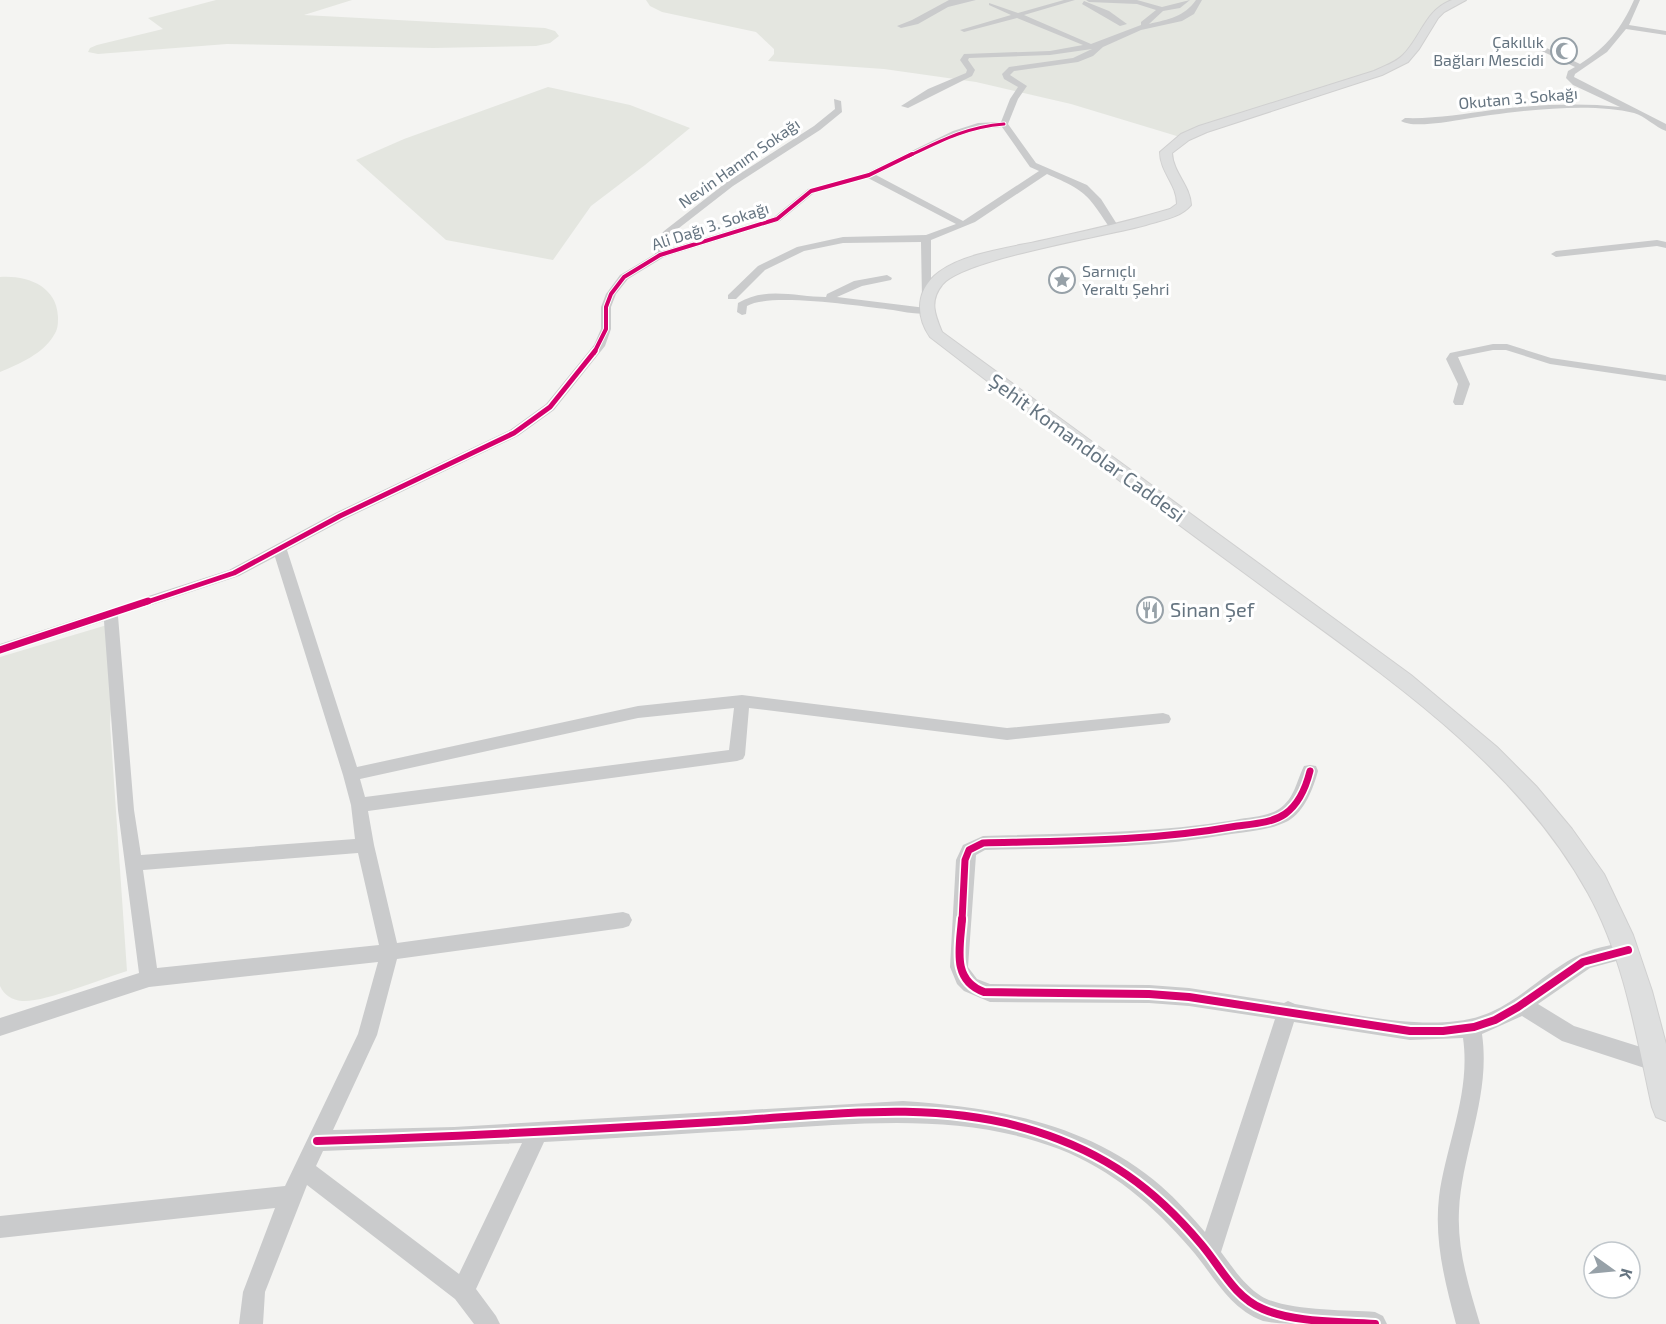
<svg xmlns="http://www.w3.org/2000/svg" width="1666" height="1324" font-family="'Exo 2',sans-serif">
	<rect width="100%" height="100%" fill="#f4f4f2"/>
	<g fill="#e4e6e0">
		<polygon points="216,0 352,0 304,15 545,28 555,31 559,36 550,43 536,46 433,48 227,44 98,54 88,52 90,48 97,45 163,29 148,18"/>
		<polygon points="646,0 1460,0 1446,5 1398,63 1180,137 1071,104 976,82 884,69 768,61 774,54 774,49 756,32 662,12 650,6"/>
		<polygon points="548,87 630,105 690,128 645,165 591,206 553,260 446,240 356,160 404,139"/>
		<path d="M0 277C27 275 57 286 58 317 58 324 58 329 54 335 43 354 19 364 0 372Z"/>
		<path d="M117 622 110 724 127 971C104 978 43 1003 22 1001 12 1000 4 995 0 986V657Z"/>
	</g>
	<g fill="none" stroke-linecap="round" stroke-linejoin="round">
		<defs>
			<path id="secondary" d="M1452 0H1466L1444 12 1438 18 1419 49 1408 62 1382 75 1207 132 1189 140 1172 153C1173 173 1190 185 1191 205 1180 218 1161 220 1146 225 1107 236 962 259 942 285 929 301 935 315 942 332L1411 675 1497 747 1536 786 1572 829 1604 874 1633 935 1652 991 1666 1044V1121L1656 1117 1652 1107C1636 1034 1624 958 1588 893 1514 758 1370 666 1250 577 1142 498 1035 418 930 337 915 315 916 289 939 272 966 252 1016 247 1049 239 1090 230 1130 221 1170 209L1177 204C1177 184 1160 172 1160 152L1181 134 1199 126 1374 71C1384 66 1395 63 1403 55 1421 37 1426 9 1452 0Z"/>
		</defs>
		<use href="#secondary" stroke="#d0d0d0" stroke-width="2"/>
		<g fill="#cacbcc" fill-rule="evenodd">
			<polygon points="949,0 976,0 948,7 918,24 901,28 897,26 912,20"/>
			<path d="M1064 0H1075L1024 15 1091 44 1141 25V22L1156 10 1137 4 1089 2 1086 0H1137L1162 7 1190 0 1180 8 1163 11 1149 24C1169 19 1184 17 1196 0H1202L1194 14 1182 21 1141 30 1103 47 1093 56 1078 62 1014 71 1010 75 1027 86 1018 99 1008 124 1036 163 1087 185 1101 199 1120 229 1118 231H1112C1087 194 1088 192 1047 174L975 222 931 240V301L927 302 922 299 921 242 843 243 804 251 765 270 736 299H728V295L758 266 797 247 843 237 926 235 956 224 868 178 814 193 780 221 664 257 628 279 616 294 611 307V329L605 346 554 410 518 436 345 519 287 550 357 767 638 706 742 695 1007 728 1163 713 1169 715 1171 719 1169 723 1007 740 749 708 745 755 743 759 737 761 368 811 374 845 397 943 623 912 629 914 632 920 629 926 623 928 397 959 377 1035 333 1130 454 1127 903 1101C994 1107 1089 1123 1161 1186 1177 1200 1191 1216 1205 1232L1275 1019 1189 1006 1149 1003 990 1002 964 991 957 984 950 967 956 860 963 845 983 836C1067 833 1152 834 1235 820 1249 817 1267 817 1279 809 1295 798 1296 782 1304 766L1310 765 1316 766 1318 771C1313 789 1305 811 1288 821 1271 830 1250 831 1231 834 1150 849 1067 848 985 850L976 855 968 967 977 979 990 984 1149 985 1189 988 1284 1003 1288 1001 1295 1004C1350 1013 1439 1036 1491 1012 1522 998 1545 973 1575 957 1592 948 1610 945 1628 942L1635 944 1637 950 1635 956 1590 968 1538 1004 1574 1026 1666 1055V1075L1562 1041 1522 1016 1482 1034C1491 1096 1462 1151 1459 1211 1457 1250 1469 1287 1480 1324H1456C1445 1282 1434 1241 1439 1197 1446 1144 1471 1093 1463 1038L1410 1040 1294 1022 1221 1252C1233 1268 1244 1285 1261 1296 1285 1311 1346 1310 1375 1312L1383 1316 1387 1324C1361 1324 1335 1324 1308 1324 1293 1324 1278 1324 1263 1321 1228 1308 1213 1274 1190 1248 1153 1205 1112 1170 1059 1149 965 1113 867 1123 769 1129 694 1133 619 1138 544 1142L476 1289 496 1316 500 1324H474L455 1299 307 1185 265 1292 263 1324H239L243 1292 275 1208 0 1238V1216L285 1186 358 1034 378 962 149 987 0 1036V1018L139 973 118 810 104 621 0 655V644L229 570 335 513 510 430 546 404 594 345 601 329V307L606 294 620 275 655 254 656 241 664 231 727 182 814 126 835 109 834 99 841 101 842 112 820 130 733 186 670 235 666 241 665 250 774 217 808 189 866 173 953 131 978 123 1001 122 1010 99 1018 87 1004 79 1002 74 1009 67 1073 58 1092 49 1050 55 969 58 968 60 975 70 972 76 908 108 901 106 928 89 966 73 967 70 960 60 964 54 1050 51 1083 45 1017 18 964 32 960 30 1011 15 989 5V3L1018 13ZM1002 127 1030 167 1039 171 963 221 876 175C917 155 956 130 1002 127ZM275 557 343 775 351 805 355 839 141 855 134 810 118 616 239 576ZM734 708 729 750 365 797 360 779 638 718ZM358 853 379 945 157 968 143 870ZM522 1143 459 1274 316 1166 323 1151Z"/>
			<path d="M1634 0H1640L1629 25 1666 31V35L1626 29 1607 52 1575 74 1574 77 1666 124V131C1655 127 1645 116 1634 113 1586 101 1508 112 1459 120 1446 122 1412 128 1401 121L1405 118C1434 119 1463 114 1492 110 1534 105 1578 102 1620 107L1573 85 1566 78 1568 71 1575 67 1523 42 1530 40 1580 64C1607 47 1621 29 1634 0Z"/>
			<polygon points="1084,1 1109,11 1127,24 1120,26 1082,4"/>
			<polygon points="1657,240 1666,242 1666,248 1657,246 1556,257 1551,254 1556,251"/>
			<path d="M887 275 892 278 891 280 862 286 837 297 926 308 931 311 930 313C918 315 905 312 893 310 864 307 770 292 747 306L746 314 742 315 737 312 738 303C765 286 797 297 826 297L827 294 854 281Z"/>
			<polygon points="1493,344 1507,344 1551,358 1666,375 1666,381 1550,364 1506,350 1493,350 1458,357 1470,384 1463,405 1455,405 1453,402 1458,384 1446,359 1450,353"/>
		</g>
		<use href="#secondary" fill="#dedfdf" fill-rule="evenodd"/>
		<defs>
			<path id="cycleway-far4" d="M909 156C942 140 967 127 1004 124"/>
			<polyline id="cycleway-far3" points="594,353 606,329 606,307 611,294 624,277 660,255 777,219 811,191 869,175 912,154"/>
			<polyline id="cycleway-far2" points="144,603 234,573 340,516 514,433 550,407 595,351"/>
			<g id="cycleway-far1">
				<polyline points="0,650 148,601"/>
				<path d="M962 921 965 860 969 850 983 843C1068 841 1153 841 1237 826 1253 824 1272 823 1285 814 1299 804 1306 787 1310 771"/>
			</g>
			<g id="cycleway">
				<path d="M962 919C960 947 951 980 984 992L1149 994 1189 997 1410 1031H1443L1474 1027 1495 1020 1518 1007 1583 962 1628 950"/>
				<path d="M317 1141C449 1137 582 1130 714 1122 819 1116 932 1098 1035 1131 1105 1153 1154 1188 1201 1244 1220 1266 1234 1297 1263 1309 1296 1323 1339 1321 1375 1324"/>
			</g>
		</defs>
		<use href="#cycleway-far4" stroke="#fff" stroke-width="5"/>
		<use href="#cycleway-far3" stroke="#fff" stroke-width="6"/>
		<use href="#cycleway-far2" stroke="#fff" stroke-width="8"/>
		<use href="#cycleway-far1" stroke="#fff" stroke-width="10"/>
		<use href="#cycleway" stroke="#fff" stroke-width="12"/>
		<use href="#cycleway-far4" stroke="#d6006c" stroke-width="3"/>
		<use href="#cycleway-far3" stroke="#d6006c" stroke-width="4"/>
		<use href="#cycleway-far2" stroke="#d6006c" stroke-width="5"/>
		<use href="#cycleway-far1" stroke="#d6006c" stroke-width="7"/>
		<use href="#cycleway" stroke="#d6006c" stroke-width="8"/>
	</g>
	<defs>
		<symbol id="mosque-ring" viewBox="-11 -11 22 22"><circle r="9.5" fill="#fff" stroke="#97a1a8" stroke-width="1.5"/><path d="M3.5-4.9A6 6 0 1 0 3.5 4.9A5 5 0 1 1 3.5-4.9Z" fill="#97a1a8"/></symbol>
		<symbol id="sight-ring" viewBox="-11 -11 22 22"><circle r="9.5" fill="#fff" stroke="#97a1a8" stroke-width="1.5"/><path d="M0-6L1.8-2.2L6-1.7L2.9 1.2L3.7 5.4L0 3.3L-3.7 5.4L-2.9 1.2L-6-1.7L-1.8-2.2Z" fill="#97a1a8"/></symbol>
		<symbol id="restaurant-ring" viewBox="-11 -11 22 22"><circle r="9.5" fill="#fff" stroke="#97a1a8" stroke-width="1.5"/><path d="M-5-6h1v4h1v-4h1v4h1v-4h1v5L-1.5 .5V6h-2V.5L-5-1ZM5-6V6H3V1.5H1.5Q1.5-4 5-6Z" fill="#97a1a8"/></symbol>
	</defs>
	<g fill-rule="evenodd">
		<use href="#mosque-ring" x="1549" y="36" width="30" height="30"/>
		<use href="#sight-ring" x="1047" y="265" width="30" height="30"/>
		<use href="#restaurant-ring" x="1135" y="595" width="30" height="30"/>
	</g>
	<g text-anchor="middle" stroke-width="6" stroke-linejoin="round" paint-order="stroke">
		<g font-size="16" fill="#657480" stroke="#fff" text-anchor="end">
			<text x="1544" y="48">Çakıllık<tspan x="1544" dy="18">Bağları Mescidi</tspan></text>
			<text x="1082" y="277" text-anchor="start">Sarnıçlı<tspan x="1082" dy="18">Yeraltı Şehri</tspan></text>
		</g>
		<g font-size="16" fill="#657480" stroke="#fff">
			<text transform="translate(1518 98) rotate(-5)" y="6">Okutan 3. Sokağı</text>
			<text transform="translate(739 163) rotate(-35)" y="6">Nevin Hanım Sokağı</text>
			<text transform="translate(710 226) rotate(-18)" y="6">Ali Dağı 3. Sokağı</text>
		</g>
		<g font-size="20" fill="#657480" stroke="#fff">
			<text transform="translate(1087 448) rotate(36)" y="7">Şehit Komandolar Caddesi</text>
		</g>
		<g font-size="20" fill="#657480" stroke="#fff" text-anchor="start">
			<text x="1170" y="617">Sinan Şef</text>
		</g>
	</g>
	<g transform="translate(1612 1270) rotate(105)"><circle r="28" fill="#ffffff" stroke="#c1c7cc" stroke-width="1.5"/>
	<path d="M0-4.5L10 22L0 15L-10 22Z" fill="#97a1a8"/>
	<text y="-9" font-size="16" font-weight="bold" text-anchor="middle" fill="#657480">K</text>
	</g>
</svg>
